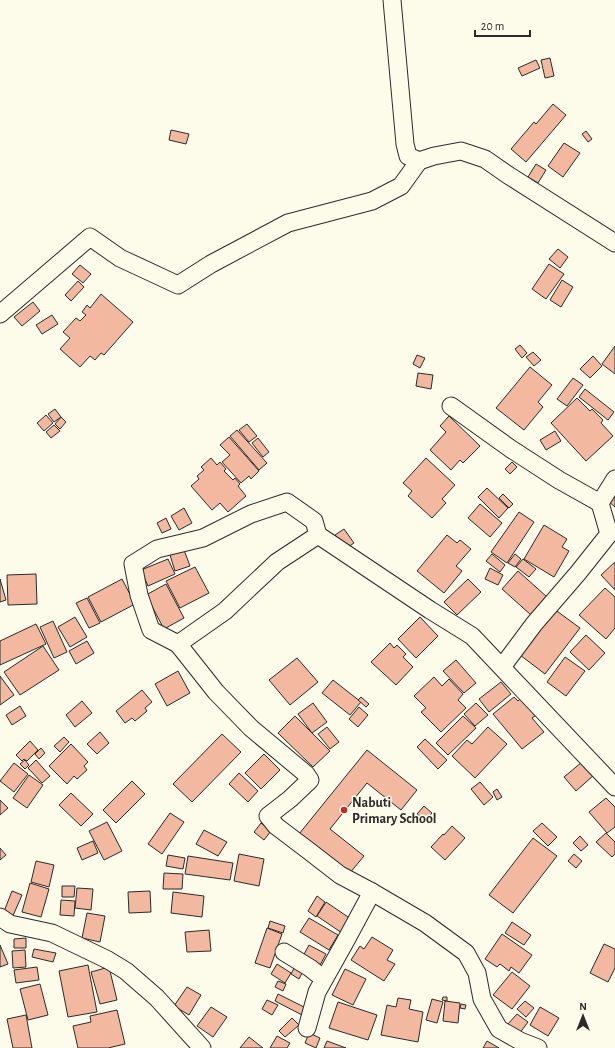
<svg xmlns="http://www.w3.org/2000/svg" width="615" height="1048" font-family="'Alegreya Sans',sans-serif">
	<rect width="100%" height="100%" fill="#fdfbea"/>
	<g fill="#f2b8a0" stroke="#2b2b2b">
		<polygon points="550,58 554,76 545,78 541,60"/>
		<polygon points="536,60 540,68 522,76 518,68"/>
		<polygon points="553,104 566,115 526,162 511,149 534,122 536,124"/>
		<polygon points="171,130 189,134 186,144 169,140"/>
		<polygon points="586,131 592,139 588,142 582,134"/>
		<polygon points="564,143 580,153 563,177 548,166"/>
		<polygon points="536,164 546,170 538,183 528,177"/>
		<polygon points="558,249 568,257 560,268 549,259"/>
		<polygon points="549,264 564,274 546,299 532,289"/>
		<polygon points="80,265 91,274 83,283 72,274"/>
		<polygon points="562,280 573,287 561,307 550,300"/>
		<polygon points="78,281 84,287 71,301 65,295"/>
		<polygon points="101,294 133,322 104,355 101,353 95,360 90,356 80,367 60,349 70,338 63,332 76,318 80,321 86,315 82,312 87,305 90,308"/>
		<polygon points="33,302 40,311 22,326 14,317"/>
		<polygon points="52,315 58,324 42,334 36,325"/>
		<polygon points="520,345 527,353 522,358 515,349"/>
		<polygon points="615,346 615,374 602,364"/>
		<polygon points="533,352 541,360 534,366 526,357"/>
		<polygon points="417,355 425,358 420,368 413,364"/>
		<polygon points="593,356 602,366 590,378 580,369"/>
		<polygon points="530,367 552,385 538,402 543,407 524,430 496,408"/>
		<polygon points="418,373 433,375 431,389 416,386"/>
		<polygon points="573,378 583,385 567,406 557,399"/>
		<polygon points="585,389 614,412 608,420 579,397"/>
		<polygon points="577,398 590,411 592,409 603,420 601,423 613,436 586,461 551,423"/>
		<polygon points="55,409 61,417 54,422 48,414"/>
		<polygon points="46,415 53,423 44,431 37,423"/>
		<polygon points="449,416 480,446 463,463 460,460 451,470 430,450 446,432 440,426"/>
		<polygon points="61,417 66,422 60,429 55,424"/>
		<polygon points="247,424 257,436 249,442 239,430"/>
		<polygon points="54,425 60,431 51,438 46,432"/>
		<polygon points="237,430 267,463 259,470 230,436"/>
		<polygon points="555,431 561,441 546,450 540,440"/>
		<polygon points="229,437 259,471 251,479 249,476 241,483 222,462 230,455 220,445"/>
		<polygon points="258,438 269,452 263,457 252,443"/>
		<polygon points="211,458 217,465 220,462 226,469 224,471 233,480 235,478 240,484 238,486 246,496 228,512 220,503 212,510 191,486 199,479 197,476 204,470 201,467"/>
		<polygon points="426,458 455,485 442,499 446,503 432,518 408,496 412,491 403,483"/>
		<polygon points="512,462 517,467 510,474 505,469"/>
		<polygon points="487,488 508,508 499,518 478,497"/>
		<polygon points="615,492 615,507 608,501"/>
		<polygon points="503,494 513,504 509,508 499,498"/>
		<polygon points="480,504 502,523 490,537 468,518"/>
		<polygon points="184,508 192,523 179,530 171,516"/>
		<polygon points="519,512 534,522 507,563 491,552"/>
		<polygon points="166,518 171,529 162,533 157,523"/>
		<polygon points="544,525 567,539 562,547 569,551 554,577 524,559"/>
		<polygon points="344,529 354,543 345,549 335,535"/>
		<polygon points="447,535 457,543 460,540 471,549 456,566 462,571 444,593 417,571"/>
		<polygon points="184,550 190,566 175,571 170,555"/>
		<polygon points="492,554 505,565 500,572 486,561"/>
		<polygon points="515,554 521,559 515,567 508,563"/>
		<polygon points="168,559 175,574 148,586 141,570"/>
		<polygon points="523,559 536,569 529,577 516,567"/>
		<polygon points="615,562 615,590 601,575"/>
		<polygon points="195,567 209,593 180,608 166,581"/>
		<polygon points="490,568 503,575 498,585 485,579"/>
		<polygon points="518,571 547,597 531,615 502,589"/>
		<polygon points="36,574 37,604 8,605 7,575"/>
		<polygon points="0,579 6,600 0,602"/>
		<polygon points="122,579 135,604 101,622 88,597"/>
		<polygon points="468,579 481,592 457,615 444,602"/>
		<polygon points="166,584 184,618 164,629 146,595"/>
		<polygon points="605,588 615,597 615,628 606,639 579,615"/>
		<polygon points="87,598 100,623 89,628 76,603"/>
		<polygon points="554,609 580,628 545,674 520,655"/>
		<polygon points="75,617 87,637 70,647 58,627"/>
		<polygon points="420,617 438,636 416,658 398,639"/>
		<polygon points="53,621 67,652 54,658 40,627"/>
		<polygon points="36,624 46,644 0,665 0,641"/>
		<polygon points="586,635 605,653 589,670 570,652"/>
		<polygon points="87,641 94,653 76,664 69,651"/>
		<polygon points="390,643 394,648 397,645 406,654 403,657 413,667 396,685 371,662"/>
		<polygon points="43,646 59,670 20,695 4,672"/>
		<polygon points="565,657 585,671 566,696 547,682"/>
		<polygon points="297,658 318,682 290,705 269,680"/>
		<polygon points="456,660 476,683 464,693 443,671"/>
		<polygon points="178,671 190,693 167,706 155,684"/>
		<polygon points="0,676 14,695 0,705"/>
		<polygon points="434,677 442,686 449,679 463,694 458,700 466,708 441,732 421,712 426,708 414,696"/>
		<polygon points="333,680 361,702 350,715 322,693"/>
		<polygon points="501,682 511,694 489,712 479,699"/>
		<polygon points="142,690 152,702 145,708 147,711 135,721 132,718 125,723 116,711"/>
		<polygon points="524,695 539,713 532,718 544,732 522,749 493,714 514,697 518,701"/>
		<polygon points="361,697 369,704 366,707 358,700"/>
		<polygon points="82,701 92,713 75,727 66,715"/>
		<polygon points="313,703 327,722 312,733 298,714"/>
		<polygon points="476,703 488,715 475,726 464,714"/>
		<polygon points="20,706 26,716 12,725 6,715"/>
		<polygon points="359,707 368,715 358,727 349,719"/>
		<polygon points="295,716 330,751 313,767 278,733"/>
		<polygon points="463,716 476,728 448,755 436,743"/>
		<polygon points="327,727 339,742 330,749 318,734"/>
		<polygon points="488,727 507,744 475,778 452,756 467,740 472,744"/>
		<polygon points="100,732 109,743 97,754 87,744"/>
		<polygon points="222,734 241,752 192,802 173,784"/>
		<polygon points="64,737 69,742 60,752 54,746"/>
		<polygon points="425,739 447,760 438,769 417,747"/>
		<polygon points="30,741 38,750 27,761 24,759 22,761 16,755"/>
		<polygon points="71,744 88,762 84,766 87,770 77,779 74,776 67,784 49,766"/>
		<polygon points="41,748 45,753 39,759 35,754"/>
		<polygon points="367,750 417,790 401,810 367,783 330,829 364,856 349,874 299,834"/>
		<polygon points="264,754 280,770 261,789 245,773"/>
		<polygon points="25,760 29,765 25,769 20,764"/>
		<polygon points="36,760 50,776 42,783 28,768"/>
		<polygon points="582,762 594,775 576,791 564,777"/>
		<polygon points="14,763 28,774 14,792 0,781"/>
		<polygon points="239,773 258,791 248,802 229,784"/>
		<polygon points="29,775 43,785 27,808 13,798"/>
		<polygon points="132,781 145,794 116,823 103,810"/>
		<polygon points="480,782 493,797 484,805 471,789"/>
		<polygon points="497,789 502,797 497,800 493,792"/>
		<polygon points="71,793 93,814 81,826 59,805"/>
		<polygon points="606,798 615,807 615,827 607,833 589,812"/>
		<polygon points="0,800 8,808 0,815"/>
		<polygon points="424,806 432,813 425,821 417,814"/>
		<polygon points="170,813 184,822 162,854 148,844"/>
		<polygon points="107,822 122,851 104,860 89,831"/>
		<polygon points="261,823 271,831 264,840 254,832"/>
		<polygon points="542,823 557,837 548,846 533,831"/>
		<polygon points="452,826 465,838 445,860 431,847 443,834 444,835"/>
		<polygon points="204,830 227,842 218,856 196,844"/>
		<polygon points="606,833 615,842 615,854 612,857 596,842"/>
		<polygon points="580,836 588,845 581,851 573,843"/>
		<polygon points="533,838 557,856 513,913 489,895"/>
		<polygon points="93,841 98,853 82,860 77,848"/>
		<polygon points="0,848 6,855 0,860"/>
		<polygon points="239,854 264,859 259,886 234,881"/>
		<polygon points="574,854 582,861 576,868 568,861"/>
		<polygon points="168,855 185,858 183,869 166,866"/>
		<polygon points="188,856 233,863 230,880 185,874"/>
		<polygon points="36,861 54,865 49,887 31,882"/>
		<polygon points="164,873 183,874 182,889 163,889"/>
		<polygon points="30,883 49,889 41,917 22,912"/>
		<polygon points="62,886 75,886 74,897 62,897"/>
		<polygon points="77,888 93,889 91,910 75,908"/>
		<polygon points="12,891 22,895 12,918 3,914"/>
		<polygon points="150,891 151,912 129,913 128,892"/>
		<polygon points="173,892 204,896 202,917 171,913"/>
		<polygon points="317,896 325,902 316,917 308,911"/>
		<polygon points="61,900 75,901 74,916 60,915"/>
		<polygon points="326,902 351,919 342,933 317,916"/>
		<polygon points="87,913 105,916 100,942 82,938"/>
		<polygon points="309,918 338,935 329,950 300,932"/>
		<polygon points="270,921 285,926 283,933 268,928"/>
		<polygon points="512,922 531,935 524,945 505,933"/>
		<polygon points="267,928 282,934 270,968 255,963"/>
		<polygon points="209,930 211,951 187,952 185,932"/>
		<polygon points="502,934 532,955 519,973 511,967 509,971 500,964 497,967 485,959"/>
		<polygon points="372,937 393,950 387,960 395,964 384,981 351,960 360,946 364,949"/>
		<polygon points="26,938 26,948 14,948 14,939"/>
		<polygon points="604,944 615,949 615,968 608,982 590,973"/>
		<polygon points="0,945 8,964 0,967"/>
		<polygon points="309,945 326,954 319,967 302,958"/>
		<polygon points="34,949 56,953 53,962 32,957"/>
		<polygon points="25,950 26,967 13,968 12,951"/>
		<polygon points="277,964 291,973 285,983 271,974"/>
		<polygon points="88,965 97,1012 68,1017 59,971"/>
		<polygon points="295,966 303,971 299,979 291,974"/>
		<polygon points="37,967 39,980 16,983 14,970"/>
		<polygon points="109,967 117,1000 100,1004 91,972"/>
		<polygon points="345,969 366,979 353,1005 332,995"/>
		<polygon points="512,972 530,986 512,1009 493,995"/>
		<polygon points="278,981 286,984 283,991 275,987"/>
		<polygon points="40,984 48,1015 28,1020 20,989"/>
		<polygon points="187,987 201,995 189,1015 174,1006"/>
		<polygon points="278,994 306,1008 302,1015 275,1001"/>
		<polygon points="443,997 447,997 447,1001 442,1000"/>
		<polygon points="398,998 411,1000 409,1009 423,1012 418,1042 381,1035 387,1005 396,1007"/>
		<polygon points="432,999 443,1002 437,1023 426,1020"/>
		<polygon points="267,1000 278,1005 272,1015 262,1009"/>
		<polygon points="445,1001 460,1003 458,1023 443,1021"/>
		<polygon points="525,1001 534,1008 526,1017 517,1009"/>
		<polygon points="338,1002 377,1015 368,1040 329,1028"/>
		<polygon points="461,1004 466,1005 465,1009 460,1008"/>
		<polygon points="211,1007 227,1017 213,1037 197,1026"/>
		<polygon points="540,1007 559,1018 548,1036 530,1025"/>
		<polygon points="117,1010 125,1044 108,1048 78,1048 73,1026 91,1022 90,1016"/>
		<polygon points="517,1014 528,1022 519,1034 507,1025"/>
		<polygon points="26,1015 32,1048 13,1048 7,1019"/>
		<polygon points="292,1018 299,1025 285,1037 279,1031"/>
		<polygon points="309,1033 320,1038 316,1048 305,1043"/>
		<polygon points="277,1036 290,1043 287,1048 270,1048"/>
		<polygon points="249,1037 263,1048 240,1048"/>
		<polygon points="327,1041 346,1048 324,1048"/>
		<polygon points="487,1041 499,1048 483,1048"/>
	</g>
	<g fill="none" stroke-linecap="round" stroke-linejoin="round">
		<defs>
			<g id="street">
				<polyline points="392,0 405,144 408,156 419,161"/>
				<polyline points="0,314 90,237 120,258 178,285 211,264 288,223 372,201 401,186 419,161 434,156 461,151 485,159 508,175 615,243"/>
				<polyline points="451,406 511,449 559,480 600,503"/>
				<polyline points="318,535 277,562 225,611 178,644 151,630 139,595 133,564 157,549 203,538 251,514 287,502 314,521 318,535 430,610 472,636 615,787"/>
				<polyline points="178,644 216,692 251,728 306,774 310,780 290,799 268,816 276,826 309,851 340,875 372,892"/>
				<polyline points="502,667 534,624 578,573 609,534 600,503 615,479"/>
				<polyline points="0,917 10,924 52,933 108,960 126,971 157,998 202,1048"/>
				<polyline points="284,952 310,968 324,979"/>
				<polyline points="307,1028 317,992 345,942 372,892 425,923 466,953 477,973 482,999 499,1029 520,1041 538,1048"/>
			</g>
		</defs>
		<use href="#street" stroke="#2b2b2b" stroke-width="19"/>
		<use href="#street" stroke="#fdfbea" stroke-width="17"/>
	</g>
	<circle fill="#c62828" stroke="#fdfbea" stroke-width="1.5" cx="344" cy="810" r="4"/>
	<g text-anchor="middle" stroke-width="3" stroke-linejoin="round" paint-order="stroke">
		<g font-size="14" font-weight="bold" fill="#2b2b2b" stroke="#fdfbea" text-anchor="start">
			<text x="352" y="807">Nabuti<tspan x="352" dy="16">Primary School</tspan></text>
		</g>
	</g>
	<g transform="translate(583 1016)" stroke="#fdfbea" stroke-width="3" paint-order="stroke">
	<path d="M0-3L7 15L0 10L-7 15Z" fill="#2b2b2b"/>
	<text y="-6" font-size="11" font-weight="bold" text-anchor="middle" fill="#2b2b2b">N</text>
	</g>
	<path d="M475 30v6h55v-6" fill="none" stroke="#2b2b2b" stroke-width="2"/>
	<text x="481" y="30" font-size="12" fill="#2b2b2b" stroke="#fdfbea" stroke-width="3" paint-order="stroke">20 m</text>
</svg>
